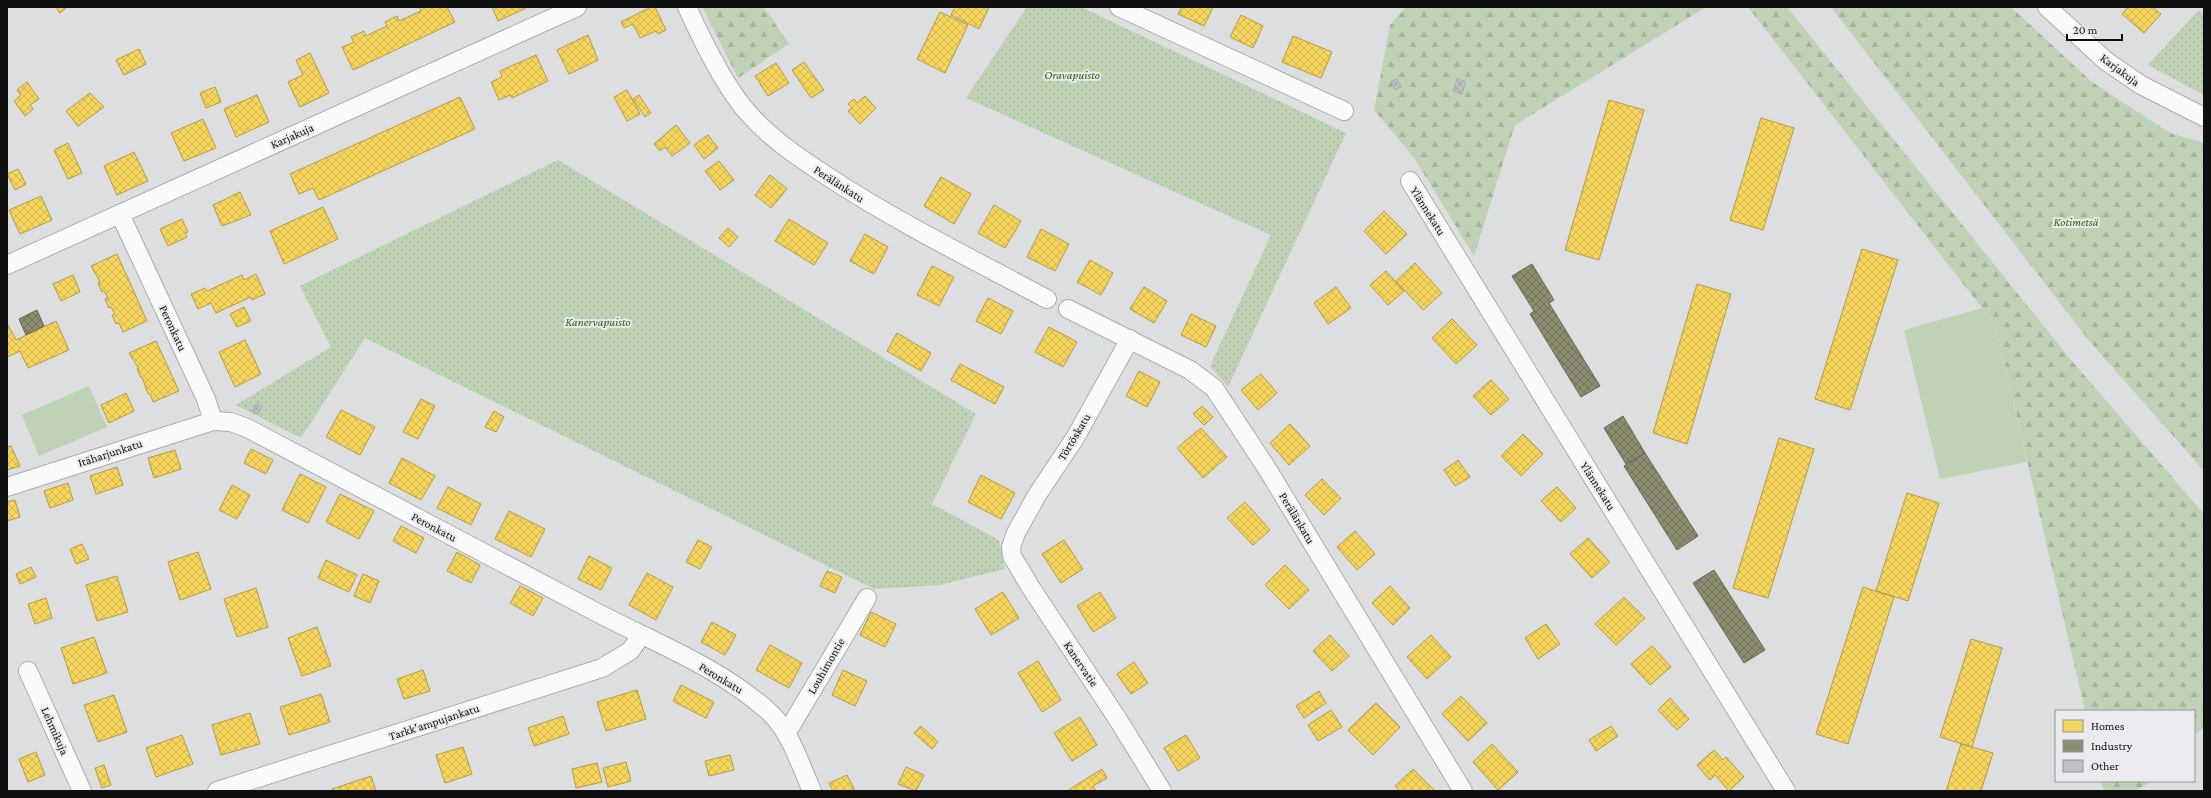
<svg xmlns="http://www.w3.org/2000/svg" width="2211" height="798" font-family="'Crimson Pro',serif">
	<defs>
		<pattern id="grass-dots" width="8" height="8" patternUnits="userSpaceOnUse"><rect width="8" height="8" fill="#bfd2b6"/><path d="M2 2h.1M6 6h.1" fill="none" stroke="#a3b39b" stroke-width="1.8" stroke-linecap="round"/></pattern>
		<pattern id="forest-firs" width="22" height="20" patternUnits="userSpaceOnUse"><rect width="22" height="20" fill="#bfd2b6"/><path d="M5 1l3.5 6h-7zM16 11l3.5 6h-7z" fill="#a3b39b"/></pattern>
		<pattern id="homes-cross-hatch" width="8" height="8" patternUnits="userSpaceOnUse"><rect width="8" height="8" fill="#f6d55c"/><path d="M0 0l8 8M0 8l8-8" fill="none" stroke="#d2b64f"/></pattern>
		<pattern id="industry-cross-hatch" width="8" height="8" patternUnits="userSpaceOnUse"><rect width="8" height="8" fill="#8c8c6e"/><path d="M0 0l8 8M0 8l8-8" fill="none" stroke="#717159"/></pattern>
		<pattern id="building-cross-hatch" width="8" height="8" patternUnits="userSpaceOnUse"><rect width="8" height="8" fill="#bfc0c1"/><path d="M0 0l8 8M0 8l8-8" fill="none" stroke="#a3a4a5"/></pattern>
	</defs>
	<rect width="100%" height="100%" fill="#dddee0"/>
	<g fill="url(#grass-dots)">
		<polygon points="1027,7 1081,7 1346,133 1228,387 1210,366 1271,235 966,98"/>
		<polygon points="2199,10 2204,14 2204,95 2148,65"/>
		<polygon points="558,160 976,414 932,504 999,540 1005,569 940,585 874,589 365,338 301,438 236,405 331,347 300,286"/>
	</g>
	<g fill="url(#forest-firs)">
		<polygon points="702,7 764,7 789,44 738,78"/>
		<polygon points="1406,7 1706,7 1515,125 1474,256 1415,159 1374,110 1390,25"/>
		<polygon points="1748,7 1787,7 2071,360 2204,514 2204,728 2194,734 2194,711 2085,711 1996,326"/>
		<polygon points="1831,7 2011,7 2092,82 2170,133 2204,143 2204,471 2091,343"/>
		<polygon points="2101,781 2152,781 2135,791 2104,791"/>
	</g>
	<g fill="#bfd2b6">
		<polygon points="1982,308 1996,326 2027,462 1940,479 1904,330"/>
		<polygon points="89,386 107,427 39,456 22,415"/>
	</g>
	<g fill="url(#homes-cross-hatch)" stroke="#b19a45">
		<polygon points="56,7 67,7 60,13"/>
		<polygon points="419,7 447,7 455,22 353,70 342,47 354,42 351,37 364,31 366,36 387,26 385,22 397,16 399,21 421,11"/>
		<polygon points="492,7 525,7 526,8 498,21"/>
		<polygon points="651,7 655,7 666,30 658,34 656,31 640,38 633,24 624,28 621,22"/>
		<polygon points="955,7 989,7 979,29 951,15"/>
		<polygon points="1182,7 1213,7 1204,26 1178,14"/>
		<polygon points="2128,7 2153,7 2161,14 2144,33 2122,14"/>
		<polygon points="940,12 968,25 945,73 917,59"/>
		<polygon points="1241,15 1263,26 1253,48 1230,37"/>
		<polygon points="588,35 598,60 569,74 557,50"/>
		<polygon points="1293,36 1332,52 1321,78 1282,62"/>
		<polygon points="139,49 146,64 124,75 116,60"/>
		<polygon points="310,53 329,93 300,107 288,82 303,75 296,60"/>
		<polygon points="536,55 548,81 512,98 510,95 499,100 491,82 502,77 500,71"/>
		<polygon points="804,62 824,90 811,98 792,70"/>
		<polygon points="776,63 789,83 768,96 755,76"/>
		<polygon points="27,82 39,99 30,105 33,109 25,116 14,101 21,95 17,90"/>
		<polygon points="215,87 221,102 206,108 200,93"/>
		<polygon points="627,90 640,114 627,121 614,97"/>
		<polygon points="90,93 104,107 78,126 66,111"/>
		<polygon points="257,95 269,122 236,137 224,109"/>
		<polygon points="639,95 651,113 645,117 633,99"/>
		<polygon points="865,96 876,108 860,124 848,111 852,108 848,104 854,99 857,103"/>
		<polygon points="460,97 475,129 319,200 313,188 299,194 290,174"/>
		<polygon points="1609,100 1644,110 1599,260 1565,250"/>
		<polygon points="1761,118 1794,128 1763,230 1730,220"/>
		<polygon points="203,119 216,148 184,161 171,133"/>
		<polygon points="676,125 690,143 672,156 665,147 660,151 654,144"/>
		<polygon points="708,135 718,148 704,159 694,145"/>
		<polygon points="68,143 82,173 68,179 54,150"/>
		<polygon points="134,152 148,181 117,195 104,166"/>
		<polygon points="719,161 734,180 720,190 705,171"/>
		<polygon points="18,169 26,184 15,190 7,174"/>
		<polygon points="770,175 787,189 771,208 755,195"/>
		<polygon points="941,177 971,194 954,224 924,206"/>
		<polygon points="240,192 251,215 222,226 213,205"/>
		<polygon points="41,196 52,220 20,234 9,210"/>
		<polygon points="994,205 1021,221 1005,248 978,233"/>
		<polygon points="323,207 338,239 284,264 270,231"/>
		<polygon points="1384,211 1407,234 1386,254 1364,231"/>
		<polygon points="182,219 188,232 185,233 187,237 168,246 160,229"/>
		<polygon points="789,219 828,243 814,265 775,241"/>
		<polygon points="728,228 738,237 729,247 719,238"/>
		<polygon points="1041,229 1069,244 1055,271 1027,257"/>
		<polygon points="865,234 888,247 874,274 850,261"/>
		<polygon points="1862,249 1898,260 1850,410 1815,399"/>
		<polygon points="117,254 147,321 123,332 119,323 116,324 112,315 115,314 111,307 109,308 105,299 108,298 104,291 102,292 98,283 100,282 91,266"/>
		<polygon points="1090,260 1113,273 1101,295 1077,282"/>
		<polygon points="1415,263 1442,293 1423,310 1396,281"/>
		<polygon points="932,266 954,277 939,306 917,295"/>
		<polygon points="1386,271 1404,291 1388,305 1370,285"/>
		<polygon points="256,274 265,294 252,300 251,297 216,313 211,303 198,309 191,294 205,288 207,291 242,275 244,280"/>
		<polygon points="73,275 80,292 61,301 53,284"/>
		<polygon points="1697,284 1731,294 1687,444 1653,433"/>
		<polygon points="1144,287 1167,301 1154,323 1130,309"/>
		<polygon points="1336,287 1351,308 1328,324 1314,303"/>
		<polygon points="988,298 1013,311 1001,334 976,321"/>
		<polygon points="244,307 251,321 237,327 230,314"/>
		<polygon points="1191,314 1216,326 1206,347 1181,335"/>
		<polygon points="1452,319 1477,345 1456,364 1432,338"/>
		<polygon points="56,321 69,350 28,368 20,351 7,357 7,323 16,340"/>
		<polygon points="1049,327 1077,342 1063,367 1035,352"/>
		<polygon points="897,333 931,353 921,371 887,351"/>
		<polygon points="245,340 261,374 235,387 219,352"/>
		<polygon points="156,341 179,391 153,402 150,394 148,394 142,377 141,378 137,369 139,369 129,353"/>
		<polygon points="960,364 1004,387 995,404 951,380"/>
		<polygon points="1139,371 1160,382 1147,407 1126,396"/>
		<polygon points="1261,374 1277,393 1258,410 1241,390"/>
		<polygon points="1491,380 1509,399 1491,415 1473,396"/>
		<polygon points="126,393 134,411 109,423 101,405"/>
		<polygon points="421,399 435,406 418,439 403,432"/>
		<polygon points="1202,406 1213,417 1204,425 1193,414"/>
		<polygon points="341,410 375,427 360,455 326,437"/>
		<polygon points="494,411 504,417 496,432 485,427"/>
		<polygon points="1290,424 1310,446 1289,465 1270,443"/>
		<polygon points="1201,428 1227,457 1203,478 1177,448"/>
		<polygon points="1523,434 1543,454 1521,476 1501,456"/>
		<polygon points="1779,438 1814,449 1768,598 1733,588"/>
		<polygon points="11,446 20,466 7,470 7,447"/>
		<polygon points="251,449 273,460 266,474 244,463"/>
		<polygon points="175,450 181,469 154,478 148,458"/>
		<polygon points="402,458 435,476 421,500 389,483"/>
		<polygon points="1458,460 1470,477 1455,486 1444,470"/>
		<polygon points="117,467 123,485 96,494 90,476"/>
		<polygon points="300,474 326,487 308,523 282,510"/>
		<polygon points="981,475 1015,493 1001,519 968,502"/>
		<polygon points="1322,479 1341,498 1324,515 1305,495"/>
		<polygon points="68,483 73,500 50,508 44,491"/>
		<polygon points="232,485 250,495 237,519 219,510"/>
		<polygon points="448,487 481,504 471,525 437,508"/>
		<polygon points="1557,487 1576,508 1561,522 1541,501"/>
		<polygon points="1907,493 1939,503 1908,601 1876,591"/>
		<polygon points="340,494 374,511 359,539 326,522"/>
		<polygon points="15,500 20,517 7,521 7,502"/>
		<polygon points="1245,502 1270,530 1253,545 1227,518"/>
		<polygon points="509,511 545,529 531,557 495,539"/>
		<polygon points="401,526 424,538 416,553 393,541"/>
		<polygon points="1355,531 1375,554 1357,570 1337,547"/>
		<polygon points="1588,538 1610,562 1592,578 1570,554"/>
		<polygon points="698,540 712,547 700,569 686,562"/>
		<polygon points="1064,540 1083,569 1061,583 1042,554"/>
		<polygon points="82,544 89,559 76,564 70,549"/>
		<polygon points="198,552 211,589 180,600 168,562"/>
		<polygon points="457,552 480,565 471,583 447,571"/>
		<polygon points="589,556 612,568 601,590 578,579"/>
		<polygon points="326,560 357,575 349,592 318,578"/>
		<polygon points="1285,565 1309,590 1289,609 1265,585"/>
		<polygon points="31,567 36,577 20,584 16,574"/>
		<polygon points="827,571 842,577 835,593 820,586"/>
		<polygon points="647,573 673,587 656,620 629,605"/>
		<polygon points="363,574 379,581 370,603 354,596"/>
		<polygon points="117,576 128,612 97,621 86,585"/>
		<polygon points="520,586 543,598 533,616 510,603"/>
		<polygon points="1390,586 1410,608 1393,625 1372,603"/>
		<polygon points="1863,587 1894,597 1848,744 1816,734"/>
		<polygon points="256,588 268,627 237,637 224,599"/>
		<polygon points="1003,592 1019,618 991,635 975,609"/>
		<polygon points="1100,592 1116,618 1093,632 1077,606"/>
		<polygon points="1624,597 1645,618 1616,645 1595,624"/>
		<polygon points="46,598 52,618 35,624 28,604"/>
		<polygon points="871,612 896,624 885,647 860,635"/>
		<polygon points="712,622 736,635 725,655 701,642"/>
		<polygon points="1546,624 1560,644 1538,659 1525,638"/>
		<polygon points="317,627 331,666 302,676 288,638"/>
		<polygon points="1330,635 1349,656 1332,671 1313,651"/>
		<polygon points="1431,635 1451,657 1427,679 1407,657"/>
		<polygon points="94,637 107,673 73,684 61,648"/>
		<polygon points="1971,639 2002,648 1972,747 1940,737"/>
		<polygon points="770,645 802,663 789,688 756,670"/>
		<polygon points="1652,646 1671,667 1650,685 1631,664"/>
		<polygon points="1038,661 1061,700 1042,712 1018,673"/>
		<polygon points="1134,662 1148,683 1131,694 1117,674"/>
		<polygon points="423,670 430,691 404,699 397,679"/>
		<polygon points="843,670 867,681 855,706 832,695"/>
		<polygon points="681,685 714,702 706,718 673,701"/>
		<polygon points="637,690 646,719 606,731 597,702"/>
		<polygon points="1319,691 1326,703 1304,718 1296,706"/>
		<polygon points="321,694 330,722 289,735 280,707"/>
		<polygon points="114,695 127,732 98,742 84,705"/>
		<polygon points="1461,696 1487,723 1468,741 1442,714"/>
		<polygon points="1670,698 1689,719 1677,730 1658,710"/>
		<polygon points="1376,703 1400,727 1373,755 1348,730"/>
		<polygon points="1331,710 1342,727 1318,741 1308,725"/>
		<polygon points="250,713 260,744 221,755 212,725"/>
		<polygon points="563,716 569,734 534,746 528,728"/>
		<polygon points="1080,717 1097,745 1072,761 1054,733"/>
		<polygon points="921,726 938,742 932,749 914,733"/>
		<polygon points="1611,726 1618,736 1596,751 1589,740"/>
		<polygon points="182,735 193,764 156,777 146,748"/>
		<polygon points="1186,735 1200,758 1178,771 1164,748"/>
		<polygon points="1492,744 1518,772 1498,790 1473,762"/>
		<polygon points="1961,744 1993,753 1981,791 1946,791"/>
		<polygon points="463,747 472,774 445,783 436,755"/>
		<polygon points="1714,750 1723,760 1726,757 1744,777 1729,791 1715,775 1710,780 1697,765"/>
		<polygon points="36,752 45,775 28,782 19,759"/>
		<polygon points="730,755 734,770 709,776 705,761"/>
		<polygon points="626,762 631,781 608,787 603,768"/>
		<polygon points="597,763 602,782 576,788 572,769"/>
		<polygon points="104,765 111,785 102,788 95,768"/>
		<polygon points="906,767 924,775 916,791 898,784"/>
		<polygon points="1102,769 1107,778 1093,786 1096,791 1067,791"/>
		<polygon points="1413,769 1434,790 1433,791 1400,791 1395,786"/>
		<polygon points="847,775 855,791 833,791 829,783"/>
		<polygon points="371,776 376,791 333,791 332,789"/>
	</g>
	<g fill="url(#industry-cross-hatch)" stroke="#666652">
		<polygon points="1532,264 1554,300 1549,303 1600,386 1581,397 1530,314 1534,311 1512,276"/>
		<polygon points="37,310 44,326 26,335 19,319"/>
		<polygon points="1623,416 1645,453 1626,464 1604,428"/>
		<polygon points="1645,453 1698,536 1677,550 1624,466"/>
		<polygon points="1714,570 1765,650 1744,663 1693,583"/>
	</g>
	<g fill="url(#building-cross-hatch)" stroke="#adadae">
		<polygon points="1397,79 1401,87 1395,90 1391,81"/>
		<polygon points="1457,79 1466,82 1462,94 1453,91"/>
		<polygon points="256,404 262,407 258,414 252,411"/>
	</g>
	<g fill="none" stroke-linecap="round" stroke-linejoin="round">
		<defs>
			<g id="street">
				<path d="M687 7C702 40 725 88 749 114 772 140 801 159 830 178 899 223 974 260 1047 299"/>
				<polyline points="1119,7 1344,111"/>
				<polyline points="2047,7 2106,61 2141,85 2204,117"/>
				<polyline points="1410,181 1786,791"/>
				<polyline points="120,214 206,399 213,421"/>
				<polyline points="7,265 577,7"/>
				<polyline points="1068,309 1190,370 1214,388 1266,467 1463,791"/>
				<polyline points="1130,339 1075,438 1037,495 1016,533 1011,547 1012,556 1031,588 1117,718 1162,791"/>
				<path d="M7 487 213 421 231 422 247 428C363 489 478 550 594 611 653 642 717 666 767 710 790 730 800 764 812 791"/>
				<polyline points="28,671 82,791"/>
				<polyline points="786,734 867,598"/>
				<polyline points="217,791 602,668 630,651 641,636"/>
			</g>
		</defs>
		<use href="#street" stroke="#aaabad" stroke-width="20"/>
		<use href="#street" stroke="#fafafa" stroke-width="18"/>
	</g>
	<g text-anchor="middle" stroke-width="4" stroke-linejoin="round" paint-order="stroke">
		<g font-size="12" fill="#0f0f10" stroke="#e9ebef">
			<text transform="translate(2120 70) rotate(37)" y="4">Karjakuja</text>
			<text transform="translate(292 136) rotate(-24)" y="4">Karjakuja</text>
			<text transform="translate(839 184) rotate(33)" y="4">Perälänkatu</text>
			<text transform="translate(1428 211) rotate(58)" y="4">Ylännekatu</text>
			<text transform="translate(173 328) rotate(65)" y="4">Peronkatu</text>
			<text transform="translate(1074 437) rotate(-59)" y="4">Törtöskatu</text>
			<text transform="translate(110 453) rotate(-18)" y="4">Itäharjunkatu</text>
			<text transform="translate(1598 486) rotate(58)" y="4">Ylännekatu</text>
			<text transform="translate(1297 518) rotate(59)" y="4">Perälänkatu</text>
			<text transform="translate(434 527) rotate(28)" y="4">Peronkatu</text>
			<text transform="translate(1081 664) rotate(56)" y="4">Kanervatie</text>
			<text transform="translate(826 666) rotate(-60)" y="4">Louhimontie</text>
			<text transform="translate(721 678) rotate(31)" y="4">Peronkatu</text>
			<text transform="translate(434 722) rotate(-18)" y="4">Tarkk'ampujankatu</text>
			<text transform="translate(55 731) rotate(66)" y="4">Lehmikuja</text>
		</g>
		<g font-size="12" font-style="italic" fill="#305f00" stroke="#e9ebef">
			<text x="1072" y="79">Oravapuisto</text>
			<text x="2076" y="226">Kotimetsä</text>
			<text x="598" y="326">Kanervapuisto</text>
		</g>
	</g>
	<rect width="2211" height="798" fill="none" stroke="#0f0f10" stroke-width="16"/>
	<rect x="2055" y="710" width="140" height="72" fill="#e9ebef" stroke="#929396"/>
	<rect x="2063" y="720" width="20" height="12" fill="#f6d55c" stroke="#929396"/>
	<text x="2091" y="730" font-size="12" fill="#0f0f10">Homes</text>
	<rect x="2063" y="740" width="20" height="12" fill="#8c8c6e" stroke="#929396"/>
	<text x="2091" y="750" font-size="12" fill="#0f0f10">Industry</text>
	<rect x="2063" y="760" width="20" height="12" fill="#bfc0c1" stroke="#929396"/>
	<text x="2091" y="770" font-size="12" fill="#0f0f10">Other</text>
	<path d="M2067 34v6h55v-6" fill="none" stroke="#0f0f10" stroke-width="2"/>
	<text x="2073" y="34" font-size="12" fill="#0f0f10" stroke="#e9ebef" stroke-width="3" paint-order="stroke">20 m</text>
</svg>
